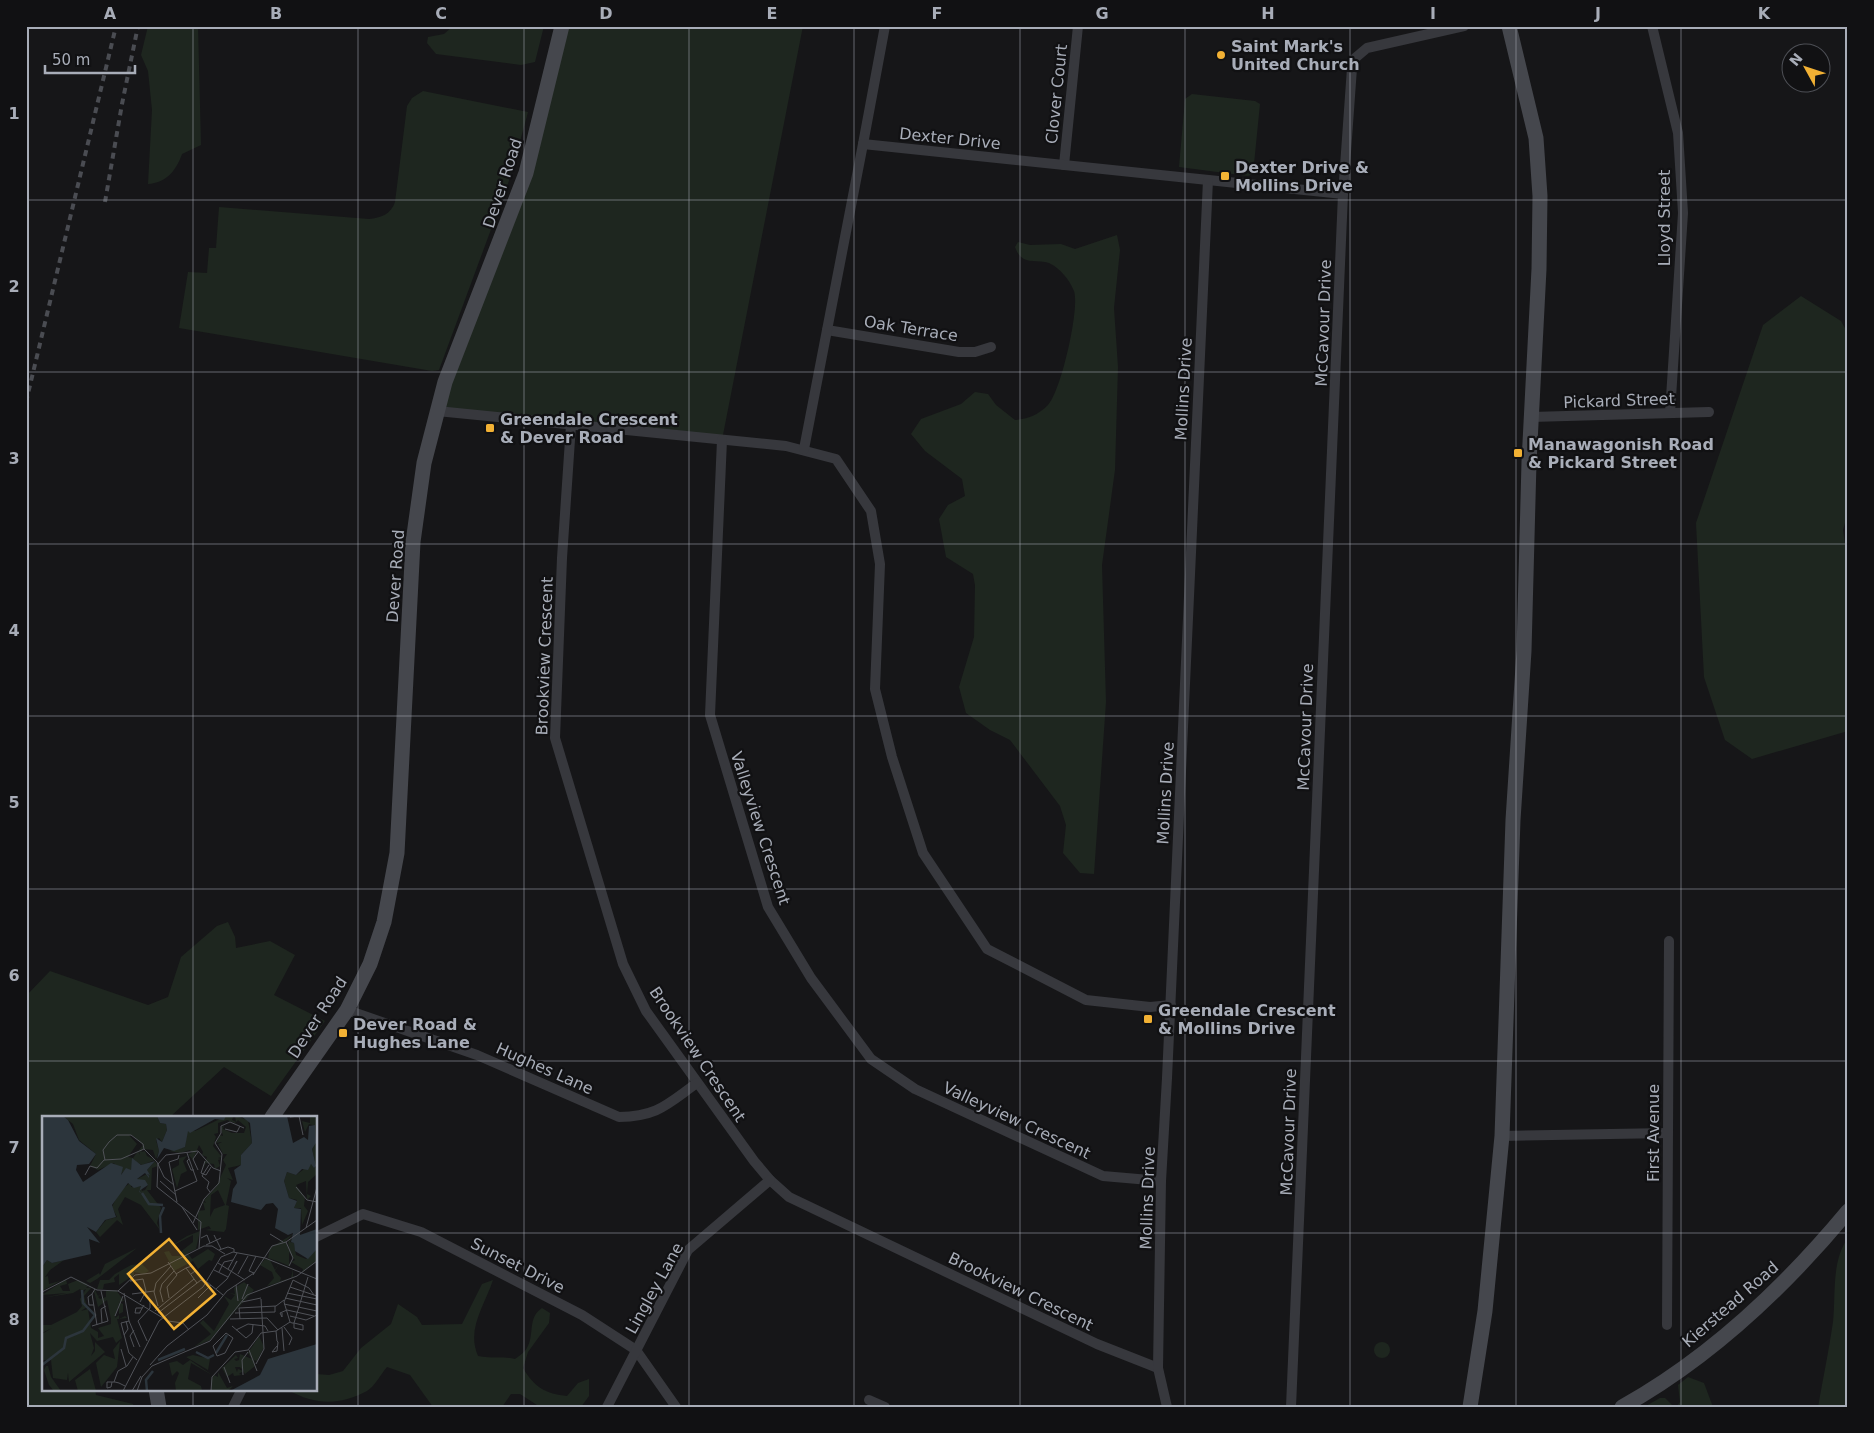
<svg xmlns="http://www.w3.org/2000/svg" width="1874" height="1433" font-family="'DejaVu Sans',sans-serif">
	<rect width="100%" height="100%" fill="#161618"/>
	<g fill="#1e261f">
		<path d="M148 26H198L201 145 182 154C176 171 166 183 148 184L152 110 148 71 141 55Z"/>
		<polygon points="453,26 544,26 535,62 521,65 436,54 427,43 428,37 444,34"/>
		<polygon points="562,26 803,26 722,440 437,411 500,245"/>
		<path d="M423 91 528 112 510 178 439 370 432 371 179 328 188 272 207 273 209 248H216L219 207 369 219C381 218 391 214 395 202L407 106 412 98Z"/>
		<polygon points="1192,94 1255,101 1260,104 1253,174 1248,176 1179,167 1185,99"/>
		<path d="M1117 235 1120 250 1114 308 1118 367 1115 470 1102 565 1106 702 1094 874 1080 873 1063 853 1066 825 1060 806 1010 740 990 730 966 713 959 687 974 637 975 585 973 574 946 557 939 519 948 505 965 496 962 479 925 451 911 434 921 419 961 404 975 392 988 394 996 405 1015 420C1028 419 1038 415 1048 405 1061 392 1080 308 1074 291 1070 280 1057 264 1045 262 1031 260 1021 264 1015 247L1018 242 1030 245 1061 244 1075 249Z"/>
		<polygon points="1801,296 1841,321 1848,334 1848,512 1843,530 1848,564 1848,731 1752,759 1725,740 1704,677 1696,523 1763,325"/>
		<polygon points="228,922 235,937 236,948 270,941 295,955 274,995 325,1021 271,1096 224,1067 170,1117 44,1117 44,1389 95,1389 96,1395 133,1404 134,1407 26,1407 26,996 50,971 148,1005 168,997 181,957 217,926"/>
		<path d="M1848 1238V1407H1818C1823 1378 1829 1350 1833 1322 1836 1295 1831 1261 1848 1238Z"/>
		<path d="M493 1280C485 1305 466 1329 478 1356 491 1359 504 1356 515 1359 519 1356 524 1353 527 1348 535 1334 527 1318 542 1308L550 1313 549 1323 528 1352 523 1368C534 1387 546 1394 567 1396L578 1383 589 1379V1396L581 1407H540L520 1394H511L502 1407H433L410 1375 387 1367C381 1374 375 1386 367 1391 339 1406 315 1405 288 1390L316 1389V1374L329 1375 343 1371 361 1348 391 1324 398 1304 417 1317 422 1325 462 1324 482 1284Z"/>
		<circle cx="1382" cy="1350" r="8"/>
		<polygon points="1688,1377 1704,1383 1713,1407 1644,1407 1660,1398 1665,1398 1673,1406 1677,1406 1680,1402 1678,1385"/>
	</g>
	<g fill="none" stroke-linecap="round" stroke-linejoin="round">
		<g stroke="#37383d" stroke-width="10">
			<polyline points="1652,26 1678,133 1683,213 1670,413"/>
			<polyline points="863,144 885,26"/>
			<polyline points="1064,165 1078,26"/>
			<polyline points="827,330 959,352 975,352 991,347"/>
			<polyline points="437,411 786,446 836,459 871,511 880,564 875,689 892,757 923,853 987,949 1086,1000 1150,1007 1171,1005"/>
			<polyline points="1531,417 1709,412"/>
			<polyline points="571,425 562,558 555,738 623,964 646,1011 754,1161 770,1180 789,1197 1097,1344 1158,1368"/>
			<polyline points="722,440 710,715 768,907 811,978 871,1059 915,1089 1103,1176 1161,1181"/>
			<polyline points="804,449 863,144 1343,194"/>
			<path d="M347 1010 477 1055 619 1117C658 1116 666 1105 697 1083"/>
			<polyline points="1502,1136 1668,1133"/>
			<polyline points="316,1237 363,1214 421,1232 582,1315 636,1350 676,1407"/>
			<polyline points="1667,1325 1669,941"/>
			<polyline points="869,1400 885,1407"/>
			<polyline points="233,1407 242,1389"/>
			<polyline points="607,1407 688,1250 770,1180"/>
			<polyline points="1167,1407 1158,1368 1161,1181 1167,1078 1208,180"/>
			<polyline points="1291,1407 1343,194 1352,68 1354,59 1367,48 1464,26"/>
		</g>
		<g stroke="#45474d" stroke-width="15">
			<polyline points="272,1117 347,1010 370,964 384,922 397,853 413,542 424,463 445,382 526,173 562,26"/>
			<polyline points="156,1389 159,1407"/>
			<polyline points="1470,1407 1485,1311 1502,1136 1513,820 1524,651 1529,462 1539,269 1540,196 1536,138 1509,26"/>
			<path d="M1622 1407C1710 1358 1784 1288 1848 1211"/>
		</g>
		<g stroke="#4a4c52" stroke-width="4" stroke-dasharray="6 5" stroke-linecap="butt">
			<polyline points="105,202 122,104 138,26"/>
			<polyline points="26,402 116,26"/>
		</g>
	</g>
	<path fill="none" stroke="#a8adb8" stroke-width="1" stroke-opacity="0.55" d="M193 26V1117M358 26V1407M524 26V1407M689 26V1407M854 26V1407M1020 26V1407M1185 26V1407M1350 26V1407M1516 26V1407M1681 26V1407M26 200H1848M26 372H1848M26 544H1848M26 716H1848M26 889H1848M26 1061H1848M26 1233H44M316 1233H1848M193 1389V1407"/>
	<g fill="#f2b134" stroke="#111113" stroke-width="2">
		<circle cx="1221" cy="55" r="5"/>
		<rect x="1220" y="171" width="10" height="10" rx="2.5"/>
		<rect x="485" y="423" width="10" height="10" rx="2.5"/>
		<rect x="1513" y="448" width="10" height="10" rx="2.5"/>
		<rect x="1143" y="1014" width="10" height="10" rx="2.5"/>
		<rect x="338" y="1028" width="10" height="10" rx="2.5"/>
	</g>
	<g text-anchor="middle" stroke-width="4.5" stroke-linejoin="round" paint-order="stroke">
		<g font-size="16" font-weight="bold" fill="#a8adb8" stroke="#111113" text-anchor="start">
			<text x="1231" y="52">Saint Mark's<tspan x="1231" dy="18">United Church</tspan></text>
			<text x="1235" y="173">Dexter Drive &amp;<tspan x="1235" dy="18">Mollins Drive</tspan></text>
			<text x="500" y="425">Greendale Crescent<tspan x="500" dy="18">&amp; Dever Road</tspan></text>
			<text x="1528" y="450">Manawagonish Road<tspan x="1528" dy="18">&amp; Pickard Street</tspan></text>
			<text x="1158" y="1016">Greendale Crescent<tspan x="1158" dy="18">&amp; Mollins Drive</tspan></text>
			<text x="353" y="1030">Dever Road &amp;<tspan x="353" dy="18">Hughes Lane</tspan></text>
		</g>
		<g font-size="16" fill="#a8adb8" stroke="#111113">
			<text transform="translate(1056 94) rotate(-84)" y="6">Clover Court</text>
			<text transform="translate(950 138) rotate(6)" y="6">Dexter Drive</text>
			<text transform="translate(502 183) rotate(-72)" y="6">Dever Road</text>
			<text transform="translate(1664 218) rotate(-90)" y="6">Lloyd Street</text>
			<text transform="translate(1323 323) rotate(-88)" y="6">McCavour Drive</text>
			<text transform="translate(911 328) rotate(9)" y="6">Oak Terrace</text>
			<text transform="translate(1183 389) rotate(-87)" y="6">Mollins Drive</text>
			<text transform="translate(1619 400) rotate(-2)" y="6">Pickard Street</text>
			<text transform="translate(395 576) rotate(-86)" y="6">Dever Road</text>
			<text transform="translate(544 656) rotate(-88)" y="6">Brookview Crescent</text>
			<text transform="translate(1305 727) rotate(-88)" y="6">McCavour Drive</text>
			<text transform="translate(1165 793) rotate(-87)" y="6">Mollins Drive</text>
			<text transform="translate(761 828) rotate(72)" y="6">Valleyview Crescent</text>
			<text transform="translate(317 1017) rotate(-57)" y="6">Dever Road</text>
			<text transform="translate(698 1054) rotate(56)" y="6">Brookview Crescent</text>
			<text transform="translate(545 1068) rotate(24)" y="6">Hughes Lane</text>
			<text transform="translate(1017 1120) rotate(25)" y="6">Valleyview Crescent</text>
			<text transform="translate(1288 1132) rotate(-88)" y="6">McCavour Drive</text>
			<text transform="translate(1653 1133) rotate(-90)" y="6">First Avenue</text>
			<text transform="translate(1147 1198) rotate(-88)" y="6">Mollins Drive</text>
			<text transform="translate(518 1265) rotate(27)" y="6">Sunset Drive</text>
			<text transform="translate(654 1288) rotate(-61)" y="6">Lingley Lane</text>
			<text transform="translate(1021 1291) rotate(26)" y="6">Brookview Crescent</text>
			<text transform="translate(1730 1304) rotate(-41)" y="6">Kierstead Road</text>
		</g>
	</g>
	<g transform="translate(42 1116)">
		<rect width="275" height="275" fill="#161618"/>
		<path d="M21 0H115L118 7 124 8 125 14 120 26 117 22 114 24 117 35 114 43 111 34 101 33 99 36 103 35 105 40 113 44 100 49 91 45 89 54H83L78 59 72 47 56 54 48 50 54 38 37 24 31 8ZM87 19H90L101 29 97 34 98 39 96 35 91 42 86 41 95 28ZM184 0 191 1 190 4 194 6 193 0 206 4 210 27 199 39V49L186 52 191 64 185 62 189 65 184 89 187 90 184 113 182 116 163 114 169 113 167 110 156 114V95L163 94 161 86 164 87 162 84 174 71 184 49 181 44 185 38H181L176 28 180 26 174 27 178 19 181 20 179 12 182 9 181 13 190 17H202L204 11 196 4 193 7 185 4 176 7V17L172 18 174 21 171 30 180 41 176 42 179 43 176 44 178 50 173 53 172 48 164 47 159 56 165 41 160 39 162 37 160 39 161 36 157 29 151 44 146 38 150 37 148 34 138 37 127 35 143 31 145 15H153ZM176 74 183 89 172 93 168 101 169 79ZM268 0H275V58L266 66 265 78 269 80 265 84 264 65 254 69 263 81 262 90 266 95 260 109 259 92H252L255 84 247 82 242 65 245 56 254 59 269 48 273 52 274 50 270 33 274 27 273 10 267 8 263 16 260 5 268 7ZM145 40 141 45 145 55 139 58 135 72 130 53 137 49V42ZM113 45 116 50 110 52 109 74H105L119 92 115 107 118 114 99 89 83 81 76 93 81 109 75 104 58 121 54 116 64 104 75 101 70 91 77 76 89 66V71L99 70 100 75 103 74 106 69 95 63 105 58V54ZM158 115 154 133 146 137 150 143 166 133 173 138 170 145 167 144 156 153 151 145 132 155 122 136 127 135 130 140H139L137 137 151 126V119L126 132 145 120ZM251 118 244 125 247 135 246 126 250 121 248 126 252 127 254 139 264 143 275 133V144L260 157 261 153 249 146 253 144 247 136V150L238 146 233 155 239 162 238 165 249 162 251 153V161L259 158 244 164 225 170 232 162 230 156 218 149 223 143 228 144 233 154 238 146 226 142 228 132ZM95 132 55 163 48 167 44 165 57 157 58 159 63 148ZM5 144 10 147 22 144 8 154 3 161 6 160 7 168 18 165 0 175V151ZM100 148 107 155 102 158 92 156V159L77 169V158L72 162 73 166 62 168 61 173H55L58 164H67L73 158 89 149ZM24 163 25 168 18 170 21 175H28L26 168 36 164 46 168 43 170 47 169 44 172 50 171 42 180 45 191 39 195 46 193 49 212 56 216V222L62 220 56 212 69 208V203L65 184 56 191 52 175 53 174 56 180 59 178 56 181 58 183 64 181V175L74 174 82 185 77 186 81 188V196L77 198V188L73 202 77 199V203L83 200 85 202 75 203 80 222 74 227 71 221 55 225 48 217 52 232 49 240 53 235V226L63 236 27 266 26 257 25 264 11 262 9 244H0V218L10 212 0 217V209H9L35 196 40 190 38 183 44 173 40 175 38 173 31 177 0 182 25 177 0 179ZM202 166 212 174 168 224 152 231 169 218 158 207 161 204 172 215 187 188 182 180 189 184 193 179 187 177 193 178 192 172ZM217 220 222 231 215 245 212 244 213 250 203 258 200 253 198 251H193L195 256 196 253 201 255 197 258 200 259 192 260 191 257 185 261 180 252 194 239 196 242 192 243 194 245 197 244 198 238 210 243 206 237ZM78 225 75 251 59 271 54 247 62 239 73 243 71 234ZM151 239 168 243 166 254 144 241ZM148 244 170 259 149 247 146 263 159 270 160 275H134L133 267 137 257 135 255 130 260 127 247 135 245 141 249ZM4 250H6L9 261 19 275 11 274 7 269 2 254ZM48 253 54 275H36L33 264ZM176 256 185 272 191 270 186 275H169V264L172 259 176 261Z" fill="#1e261f" fill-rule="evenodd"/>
		<path d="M0 0H21L26 4 37 25 54 38 47 48 35 49 34 54 41 66 69 47 81 51 79 59 84 52 89 54 90 42 99 49 113 45 105 54 108 59 105 58 107 60V62L103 57 95 63 103 64 106 69 97 75 100 77 97 76 99 70 92 72 86 67 70 89 74 101 63 104 54 116 45 111 58 127 47 123 49 138 10 147 5 144 0 151ZM115 0H184L182 4 173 3 148 17 146 15 143 31 132 35 122 32 115 43 117 35 114 22 120 26 125 14 124 8 118 7ZM199 0H245L251 27 262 21 266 24 267 10 273 9 274 27 270 33 274 50 272 52 269 48 266 54 260 53 254 59 245 56 242 65 247 82 255 85 252 92 259 93 258 119 275 113V133L266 143 253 135 252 127 249 126 251 117 246 119 233 112 236 93 231 87 224 88 219 94 189 86 191 73 195 67 192 54 199 49V39L210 27 208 7ZM275 228V275H188L218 259 226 243Z" fill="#2c353c"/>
		<path fill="none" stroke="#2c353c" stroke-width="2.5" d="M100 77 107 88 121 89M119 117 118 100 122 91M154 236 166 242 172 239M174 237 185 219M116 244 143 233M0 249 22 232 24 222 41 215 53 199 41 187 40 174M105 275 104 264 111 255"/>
		<path fill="none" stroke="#505258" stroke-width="1" d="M248 1 257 0 261 19M183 13 195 16 198 10M147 43 145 45 149 54H152M63 44 61 34 67 26 75 19H89L101 28 102 33 115 46 122 61 132 69M163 45 159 57 164 59 169 51M167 49 160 60 167 66 165 72 168 76M156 54 151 43 156 36M43 59 48 50 55 52 62 44 79 43 102 33M118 65 134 79M254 71 265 84 275 86M133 75 155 65 145 37M135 86 127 46 136 43 137 39M140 91 155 114M151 107 162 83 177 67 180 38 173 27 179 17V10L188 6 202 12M264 112 275 71M228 118 241 126M172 119 179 133M159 122 165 119 168 127M244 126 251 142 247 150M164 129 179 122M157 132 159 106 115 71 116 48 124 39 156 35 171 52 179 55M177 134 186 131 192 133V136M223 142 275 163M126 146 135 159 125 171 127 182M176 147 203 164M144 152 150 150 153 155 149 158M186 153 195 137M172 154 186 161M177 156 182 146 191 144M212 157 207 155 214 140M134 158 144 152 155 167M196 158 206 140M211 159 230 130 244 126 275 104M88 165 101 163 104 175 98 186M165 166 181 179M194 169 196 185M248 171 275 180M53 173 50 178 55 209M174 173 185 163 194 147 195 145 193 148M76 175 126 205 141 207 147 214M0 176 29 161 55 174 76 175 93 159 109 157 162 130H170L183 138M82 177 87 205 98 231M245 177 275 183M50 178 46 181 47 189H52M90 178 112 175M156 182 169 169M243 182 275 189M200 183 206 168M121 186 118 175 120 168 132 155M200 186 219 182M242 188 275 195M116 190 112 176 114 167 129 150M100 192H94L93 197H98V196L102 189M113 195 152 163M116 197 159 164 164 168M193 197 233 196V190M240 197V201L238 197 245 194 272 200M73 200 81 180M248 200 264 204 275 199M188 203 225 202 236 214M198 203 197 192 234 190 242 184M87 205 79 207 87 237 95 244M248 206 242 186 251 164 267 172 272 179M248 206 250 207H252L260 209H261V214L252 212V207M60 207 59 193 64 190M252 207 266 161M50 210 66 205 59 175M190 210 204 222 210 217 211 209M242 211 250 222 247 229M240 212 242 235M92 214 88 220 92 231M194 214 206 208 223 210 226 215M234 215 235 225 236 226 235 235 230 236 235 230M184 217 191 222 183 237 175 240 171 230ZM82 219 86 213 84 205M105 225 96 205 108 192V183M79 233 84 250M207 234 215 255M214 248 222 233 219 183M108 249 125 230 165 199 185 175 212 157M182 251 188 267M201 259 200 244 206 236M70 266 69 271 65 272V266H73L77 267 83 270M72 266 76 255 85 250 91 241M81 275 117 205 161 171 179 141 191 136 223 142M90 275 99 260M95 275 100 261 110 250 168 225 205 179 255 160 275 145M169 275 170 261 193 236 206 234 219 217 234 215 248 206"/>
		<path fill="#f2b134" fill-opacity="0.15" stroke="#f2b134" stroke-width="2.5" d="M127 123 173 178 132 213 86 158Z"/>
		<rect width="275" height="275" fill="none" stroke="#a8adb8" stroke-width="2.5"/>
	</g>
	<rect width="1874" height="1433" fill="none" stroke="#111113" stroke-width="55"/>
	<g transform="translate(1806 68) rotate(310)"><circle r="24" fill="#111113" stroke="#4d4f55"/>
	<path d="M0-4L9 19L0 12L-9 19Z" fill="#f2b134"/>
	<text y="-8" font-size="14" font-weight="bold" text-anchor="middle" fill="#a8adb8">N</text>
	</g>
	<path d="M45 65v8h90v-8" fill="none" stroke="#a8adb8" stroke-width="2.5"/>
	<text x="52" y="65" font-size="15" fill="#a8adb8" stroke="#111113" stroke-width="4" paint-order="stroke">50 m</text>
	<rect x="28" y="28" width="1818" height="1378" fill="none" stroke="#a8adb8" stroke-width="2"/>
	<g font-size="16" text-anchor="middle" font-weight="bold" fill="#a8adb8">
		<text x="110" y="19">A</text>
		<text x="276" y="19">B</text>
		<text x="441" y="19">C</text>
		<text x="606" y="19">D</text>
		<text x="772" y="19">E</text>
		<text x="937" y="19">F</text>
		<text x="1102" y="19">G</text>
		<text x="1268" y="19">H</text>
		<text x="1433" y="19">I</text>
		<text x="1598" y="19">J</text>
		<text x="1764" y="19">K</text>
		<text x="14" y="119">1</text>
		<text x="14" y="292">2</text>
		<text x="14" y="464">3</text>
		<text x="14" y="636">4</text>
		<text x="14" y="808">5</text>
		<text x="14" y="981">6</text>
		<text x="14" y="1153">7</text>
		<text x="14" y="1325">8</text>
	</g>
</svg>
